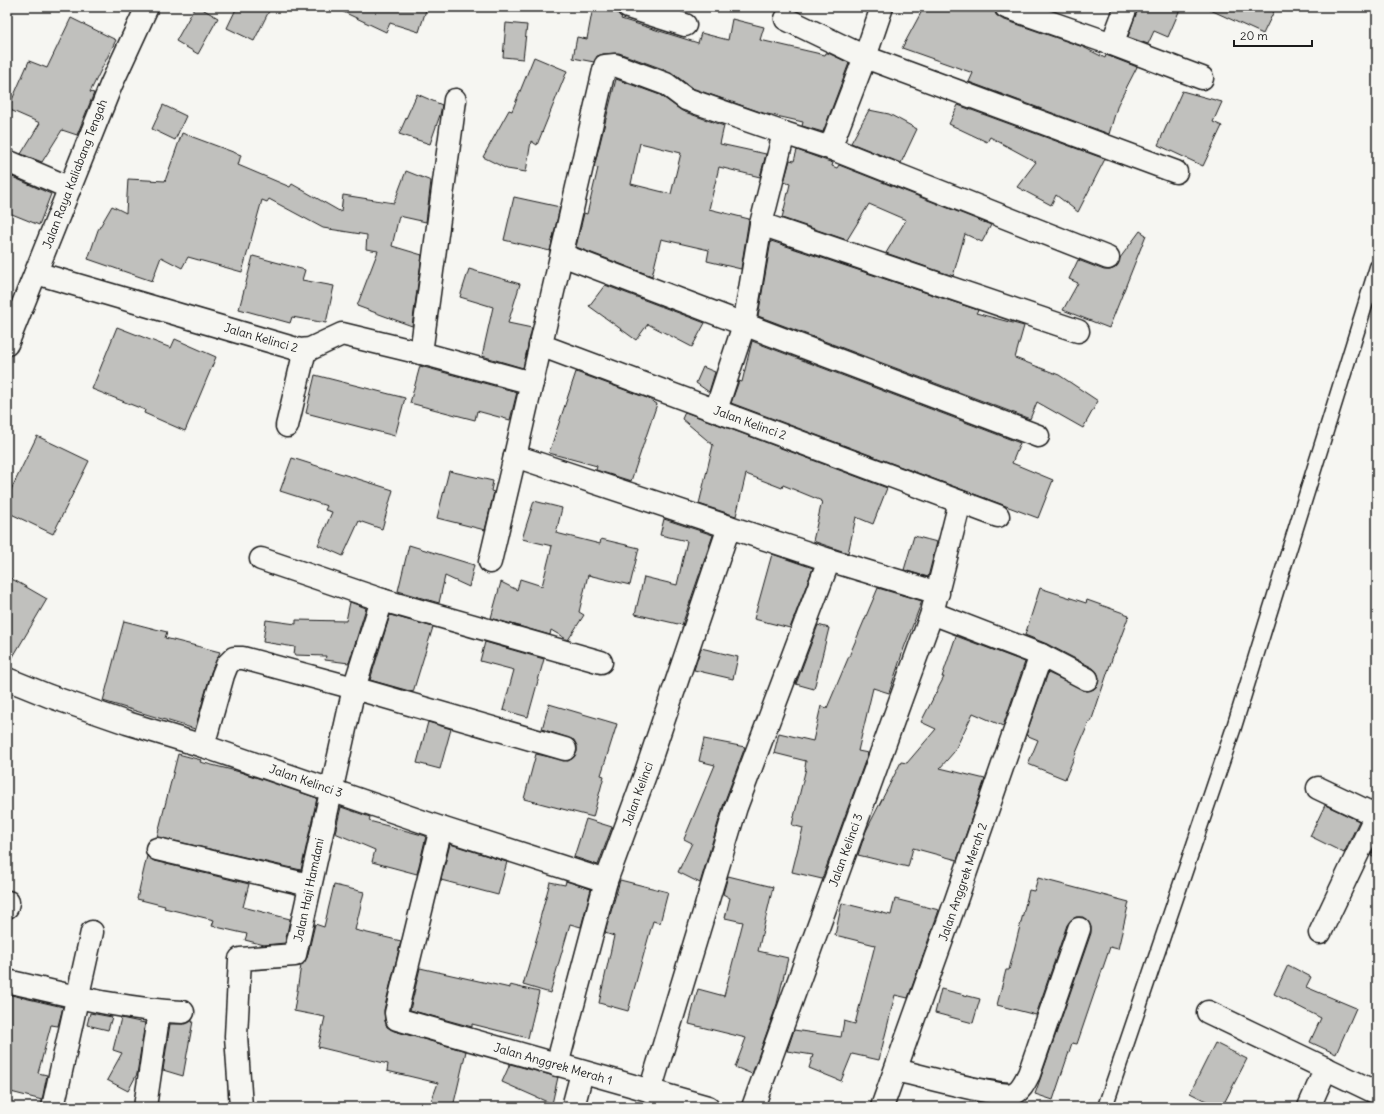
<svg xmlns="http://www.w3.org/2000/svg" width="1384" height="1114" font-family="Delius,sans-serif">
	<rect width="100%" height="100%" fill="#f6f6f2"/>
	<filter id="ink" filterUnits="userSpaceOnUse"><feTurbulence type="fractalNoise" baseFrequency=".025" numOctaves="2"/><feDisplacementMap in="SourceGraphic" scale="8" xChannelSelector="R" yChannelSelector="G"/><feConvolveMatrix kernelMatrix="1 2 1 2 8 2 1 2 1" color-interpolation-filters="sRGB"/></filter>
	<g filter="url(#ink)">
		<g fill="#c0c0bd" stroke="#1c1c1c" fill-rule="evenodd">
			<polygon points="195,7 199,7 218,18 198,54 176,41"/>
			<polygon points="237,7 271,7 254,41 227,28"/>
			<polygon points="333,7 427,7 419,32 390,23 386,32"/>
			<polygon points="593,7 616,10 622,17 621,19 698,43 701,33 728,40 732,19 764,27 760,40 825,55 826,53 828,53 849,63 823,132 802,126 803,122 763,113 692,88 671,72 619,53 603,54 597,56 594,62 573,58 577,37 587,39"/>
			<polygon points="924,7 994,7 996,15 1002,19 1083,47 1105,58 1106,55 1137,67 1118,104 1109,134 969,82 973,73 902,48"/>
			<polygon points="1138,7 1181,7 1168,37 1154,31 1148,44 1128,37"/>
			<polygon points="1204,7 1276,7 1263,34"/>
			<polygon points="71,18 116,40 90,92 94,93 77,135 62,130 42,162 21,154 40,123 8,109 29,61 47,68"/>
			<polygon points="506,23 527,25 523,59 503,57"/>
			<polygon points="534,57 567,71 537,145 531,141 526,172 507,169 483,157 509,110 512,111"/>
			<path d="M616 79 660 95 682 111 724 126 720 144 766 154 760 177 719 167 709 209 749 219 741 269 707 261 709 250 661 239 652 276 576 247 584 213 587 214 598 168 594 167ZM640 143 681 153 671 194 631 184Z"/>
			<polygon points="1182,91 1222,102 1213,122 1222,126 1203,166 1158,145"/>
			<polygon points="417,94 442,105 440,115 430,144 399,134"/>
			<polygon points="163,105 186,116 175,140 152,129"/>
			<polygon points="958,105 1105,159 1078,212 1056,195 1051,205 1017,187 1036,162 990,137 987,142 949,124"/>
			<polygon points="869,110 889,114 917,129 901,163 851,143"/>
			<polygon points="182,133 241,155 238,165 290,187 292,184 341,212 343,195 394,203 406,171 431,181 426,222 399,216 392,246 422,255 412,326 357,306 378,251 366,249 367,235 323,228 269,199 267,202 262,200 242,272 188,257 182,268 161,257 152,281 88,259 98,230 112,206 126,213 128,179 165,181"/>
			<polygon points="797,150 833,163 832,166 837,168 839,165 991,225 982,242 965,234 953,276 886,253 906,220 869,204 847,240 782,218 790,184 784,182 790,160 794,161"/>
			<polygon points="8,175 51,194 39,225 7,212"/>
			<polygon points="514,197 560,207 550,251 504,240"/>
			<polygon points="1140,231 1146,235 1109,328 1063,310 1078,283 1069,279 1078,260 1104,270 1110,270 1115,268 1120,258"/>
			<polygon points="771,241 978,310 976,313 1024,326 1015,358 1059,375 1098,401 1083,428 1037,402 1030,419 758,316"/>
			<polygon points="253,256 305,270 302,280 334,286 326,323 292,317 290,323 239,309"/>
			<polygon points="469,269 520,284 508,323 532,328 523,368 482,356 493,307 460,297"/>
			<polygon points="605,285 705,323 692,347 648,324 636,340 589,306"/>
			<polygon points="117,327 171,348 175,339 216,357 185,431 144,413 145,410 92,389"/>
			<polygon points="752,341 1020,443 1012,463 1053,480 1038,518 731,403 739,381 742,382"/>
			<polygon points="420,366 517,392 510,420 477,411 475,420 410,403"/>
			<polygon points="703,367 715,372 709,392 696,383"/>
			<polygon points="576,372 647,398 657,404 631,481 596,470 597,466 549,453"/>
			<polygon points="315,375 405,398 395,436 306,413"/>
			<polygon points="685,412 887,488 873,524 856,517 848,553 813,541 822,501 783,485 782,488 746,474 736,516 699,504 713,445 682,419"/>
			<polygon points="37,436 89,461 53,534 7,512 7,498"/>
			<polygon points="292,458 393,490 382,529 359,521 343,556 318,545 332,512 325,510 327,506 280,491"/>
			<polygon points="449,471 493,481 491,491 494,492 485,530 437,518"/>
			<polygon points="534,501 562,508 556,533 600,544 601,539 639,548 630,585 588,575 579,612 584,615 568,640 551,630 550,635 491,618 501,582 517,590 520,579 542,586 552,546 522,539"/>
			<polygon points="664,519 713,535 682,625 635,614 644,577 677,585 687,541 660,535"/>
			<polygon points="914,536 937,542 928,577 904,570"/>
			<polygon points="409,545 474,565 469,587 445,576 439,603 398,591"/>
			<polygon points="772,554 813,568 790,628 754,619"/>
			<polygon points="7,576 47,599 7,667"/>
			<polygon points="878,588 922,601 904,648 889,693 873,688 858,751 868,753 822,879 792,872 803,828 792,825 806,768 805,767 806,761 774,753 779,733 813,741 821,706 827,708"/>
			<polygon points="1040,588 1086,603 1087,600 1129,615 1115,653 1114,653 1091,722 1089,722 1065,779 1028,764 1038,740 1026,735 1048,673 1087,691 1094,689 1098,684 1099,678 1097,672 1093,668 1047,644 1025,635"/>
			<polygon points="350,602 366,608 349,663 325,660 326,656 294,655 295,647 263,642 266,620 296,624 296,620 346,621"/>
			<polygon points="390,615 433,627 413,692 370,680"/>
			<polygon points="124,621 167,632 165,638 220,652 211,672 195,729 103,701"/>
			<polygon points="818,625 829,628 814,689 796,684"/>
			<polygon points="956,636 1025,662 1003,726 973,713 954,752 940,768 985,779 957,860 913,848 908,867 858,855 866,831 901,762 907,763 936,729 921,722 944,677 942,677"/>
			<polygon points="485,642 544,659 528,717 503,710 514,670 480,661"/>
			<polygon points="701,648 738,657 733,679 694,670"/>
			<polygon points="549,704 617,724 601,775 604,776 593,817 524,799 536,754 568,761 573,758 577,752 577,746 574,740 542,729"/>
			<polygon points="428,722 451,729 440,769 417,763"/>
			<polygon points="704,739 745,747 724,803 700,883 678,872 692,843 684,839 715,765 699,761"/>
			<polygon points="178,754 201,760 200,762 240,772 317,798 301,870 157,837"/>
			<polygon points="1325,805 1359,821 1344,853 1310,836"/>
			<polygon points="341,807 370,817 369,821 426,836 417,874 372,862 375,850 335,833"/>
			<polygon points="586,819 612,827 598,865 574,857"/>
			<polygon points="1377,842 1377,859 1371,856"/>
			<polygon points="450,844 507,862 498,895 441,880"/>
			<polygon points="147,856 154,861 249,884 243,907 290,919 285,943 264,945 245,940 247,934 212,926 214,920 164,908 165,906 137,899"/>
			<polygon points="728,876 773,887 758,951 788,958 777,1004 752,1074 735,1067 746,1038 689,1024 698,989 724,996 743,922 725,918 730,898 723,894"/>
			<polygon points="1038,878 1129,902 1118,949 1110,947 1077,1044 1072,1043 1053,1100 1035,1094 1091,933 1091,927 1088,921 1083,917 1076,917 1071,920 1067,925 1036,1015 997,1005 1006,970 1009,970 1029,890 1034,891"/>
			<polygon points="620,880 668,892 660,923 653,921 628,1011 599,1003 614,936 605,933"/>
			<polygon points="566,881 591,889 581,927 570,924 550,993 523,985 541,923 539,922 550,882 565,885"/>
			<polygon points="334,885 364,892 355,930 401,941 384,1010 385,1021 387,1027 394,1031 466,1051 453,1107 429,1107 438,1083 387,1071 388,1064 318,1047 325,1017 294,1011 301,965 307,958 315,924 324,927"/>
			<polygon points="895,899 939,910 908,998 895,995 879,1060 852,1054 841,1081 809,1068 813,1055 787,1051 794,1030 841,1037 844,1021 855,1024 875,945 835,935 842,903 891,915"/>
			<polygon points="1288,965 1311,977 1306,987 1356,1008 1336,1054 1310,1042 1321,1018 1274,994"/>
			<polygon points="420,968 510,988 510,985 539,992 528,1038 472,1024 472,1027 410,1010"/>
			<polygon points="941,989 980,999 973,1023 935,1013"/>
			<polygon points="7,994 63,1007 58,1026 51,1025 38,1073 47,1075 42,1100 7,1091"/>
			<polygon points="90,1013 112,1017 108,1030 87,1025"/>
			<polygon points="121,1018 145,1023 137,1074 128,1091 107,1080 122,1053 113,1050"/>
			<polygon points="191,1021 193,1021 183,1076 163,1070 170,1024 183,1024"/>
			<polygon points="1215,1043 1247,1059 1222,1107 1218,1107 1190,1093"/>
			<polygon points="510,1064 558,1077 552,1104 502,1082"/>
		</g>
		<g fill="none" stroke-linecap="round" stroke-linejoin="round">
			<defs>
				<polyline id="service" points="1105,1107 1234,727 1377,267"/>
				<g id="minor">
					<polyline points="628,7 685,25"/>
					<polyline points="1006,7 1112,44 1202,78"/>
					<polyline points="786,19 865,57 1176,172"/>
					<polyline points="1112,44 1126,7"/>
					<polyline points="784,133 686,99 666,84 615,65 605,66 515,456 829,560 938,593"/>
					<polyline points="830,148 865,57 882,7"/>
					<polyline points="7,161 70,188"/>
					<polyline points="761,224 1078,331"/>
					<polyline points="562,255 1038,436"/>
					<polyline points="36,273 300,350 310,349 342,334 421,353 532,383"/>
					<polyline points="540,345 998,516"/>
					<polyline points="421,353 455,100"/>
					<polyline points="716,410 744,325 761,224 784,133 830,148 1108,258"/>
					<polyline points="287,426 305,350"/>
					<polyline points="261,559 382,600 601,662"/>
					<polyline points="490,562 515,456"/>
					<polyline points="932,613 1041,655 1087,679"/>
					<polyline points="7,679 49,696 127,723 203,746 441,828 606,881"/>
					<polyline points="203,746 223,675 227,665 234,658 243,658 354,688 565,749"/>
					<polyline points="1318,788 1377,816"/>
					<polyline points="441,828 396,1013 397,1019 708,1107"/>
					<polyline points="157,849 309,885"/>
					<polyline points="7,907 8,902"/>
					<polyline points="1320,933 1376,815"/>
					<path d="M7 981C65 994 124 1010 183 1012"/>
					<polyline points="1208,1012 1377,1093"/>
					<polyline points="557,1065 606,881 645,775 729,527"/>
					<path d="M896 1070C913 1074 1004 1099 1015 1093 1022 1089 1025 1081 1029 1074L1079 929"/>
					<polyline points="650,1091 736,807 829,560"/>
					<polyline points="53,1107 92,932"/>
					<polyline points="145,1107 159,1011"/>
					<polyline points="241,1107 236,1036 240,959 295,955 354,688 382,600"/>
					<polyline points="573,1107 582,1073"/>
					<polyline points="753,1107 932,613 960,502"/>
					<polyline points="882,1107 954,906 1041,655"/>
					<polyline points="1309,1107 1326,1068"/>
				</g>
				<polyline id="primary" points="7,344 111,85 147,7"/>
			</defs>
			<use href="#service" stroke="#1c1c1c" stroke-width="17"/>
			<use href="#minor" stroke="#1c1c1c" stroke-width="25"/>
			<use href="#primary" stroke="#1c1c1c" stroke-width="25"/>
			<use href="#service" stroke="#f6f6f2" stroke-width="14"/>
			<use href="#minor" stroke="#f6f6f2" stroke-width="22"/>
			<use href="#primary" stroke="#f6f6f2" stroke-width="22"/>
		</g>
	</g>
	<g text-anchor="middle" stroke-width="3.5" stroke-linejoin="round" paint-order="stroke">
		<g font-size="12" fill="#1c1c1c" stroke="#f6f6f2">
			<text transform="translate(75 174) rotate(-69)" y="4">Jalan Raya Kaliabang Tengah</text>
			<text transform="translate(261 338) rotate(16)" y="4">Jalan Kelinci 2</text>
			<text transform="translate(750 423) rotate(20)" y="4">Jalan Kelinci 2</text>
			<text transform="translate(306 781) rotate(19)" y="4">Jalan Kelinci 3</text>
			<text transform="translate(638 794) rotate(-70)" y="4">Jalan Kelinci</text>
			<text transform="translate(846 850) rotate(-70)" y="4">Jalan Kelinci 3</text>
			<text transform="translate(963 882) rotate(-71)" y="4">Jalan Anggrek Merah 2</text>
			<text transform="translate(309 890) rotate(-78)" y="4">Jalan Haji Hamdani</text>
			<text transform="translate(553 1064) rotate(16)" y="4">Jalan Anggrek Merah 1</text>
		</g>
	</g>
	<rect width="1384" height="1114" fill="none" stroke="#f6f6f2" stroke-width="24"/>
	<rect x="12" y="12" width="1360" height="1090" fill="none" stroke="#1c1c1c" stroke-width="1.5" filter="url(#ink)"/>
	<path d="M1234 40v6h78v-6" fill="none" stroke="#1c1c1c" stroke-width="2"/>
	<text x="1240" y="40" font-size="12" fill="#1c1c1c" stroke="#f6f6f2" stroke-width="3" paint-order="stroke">20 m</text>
</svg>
